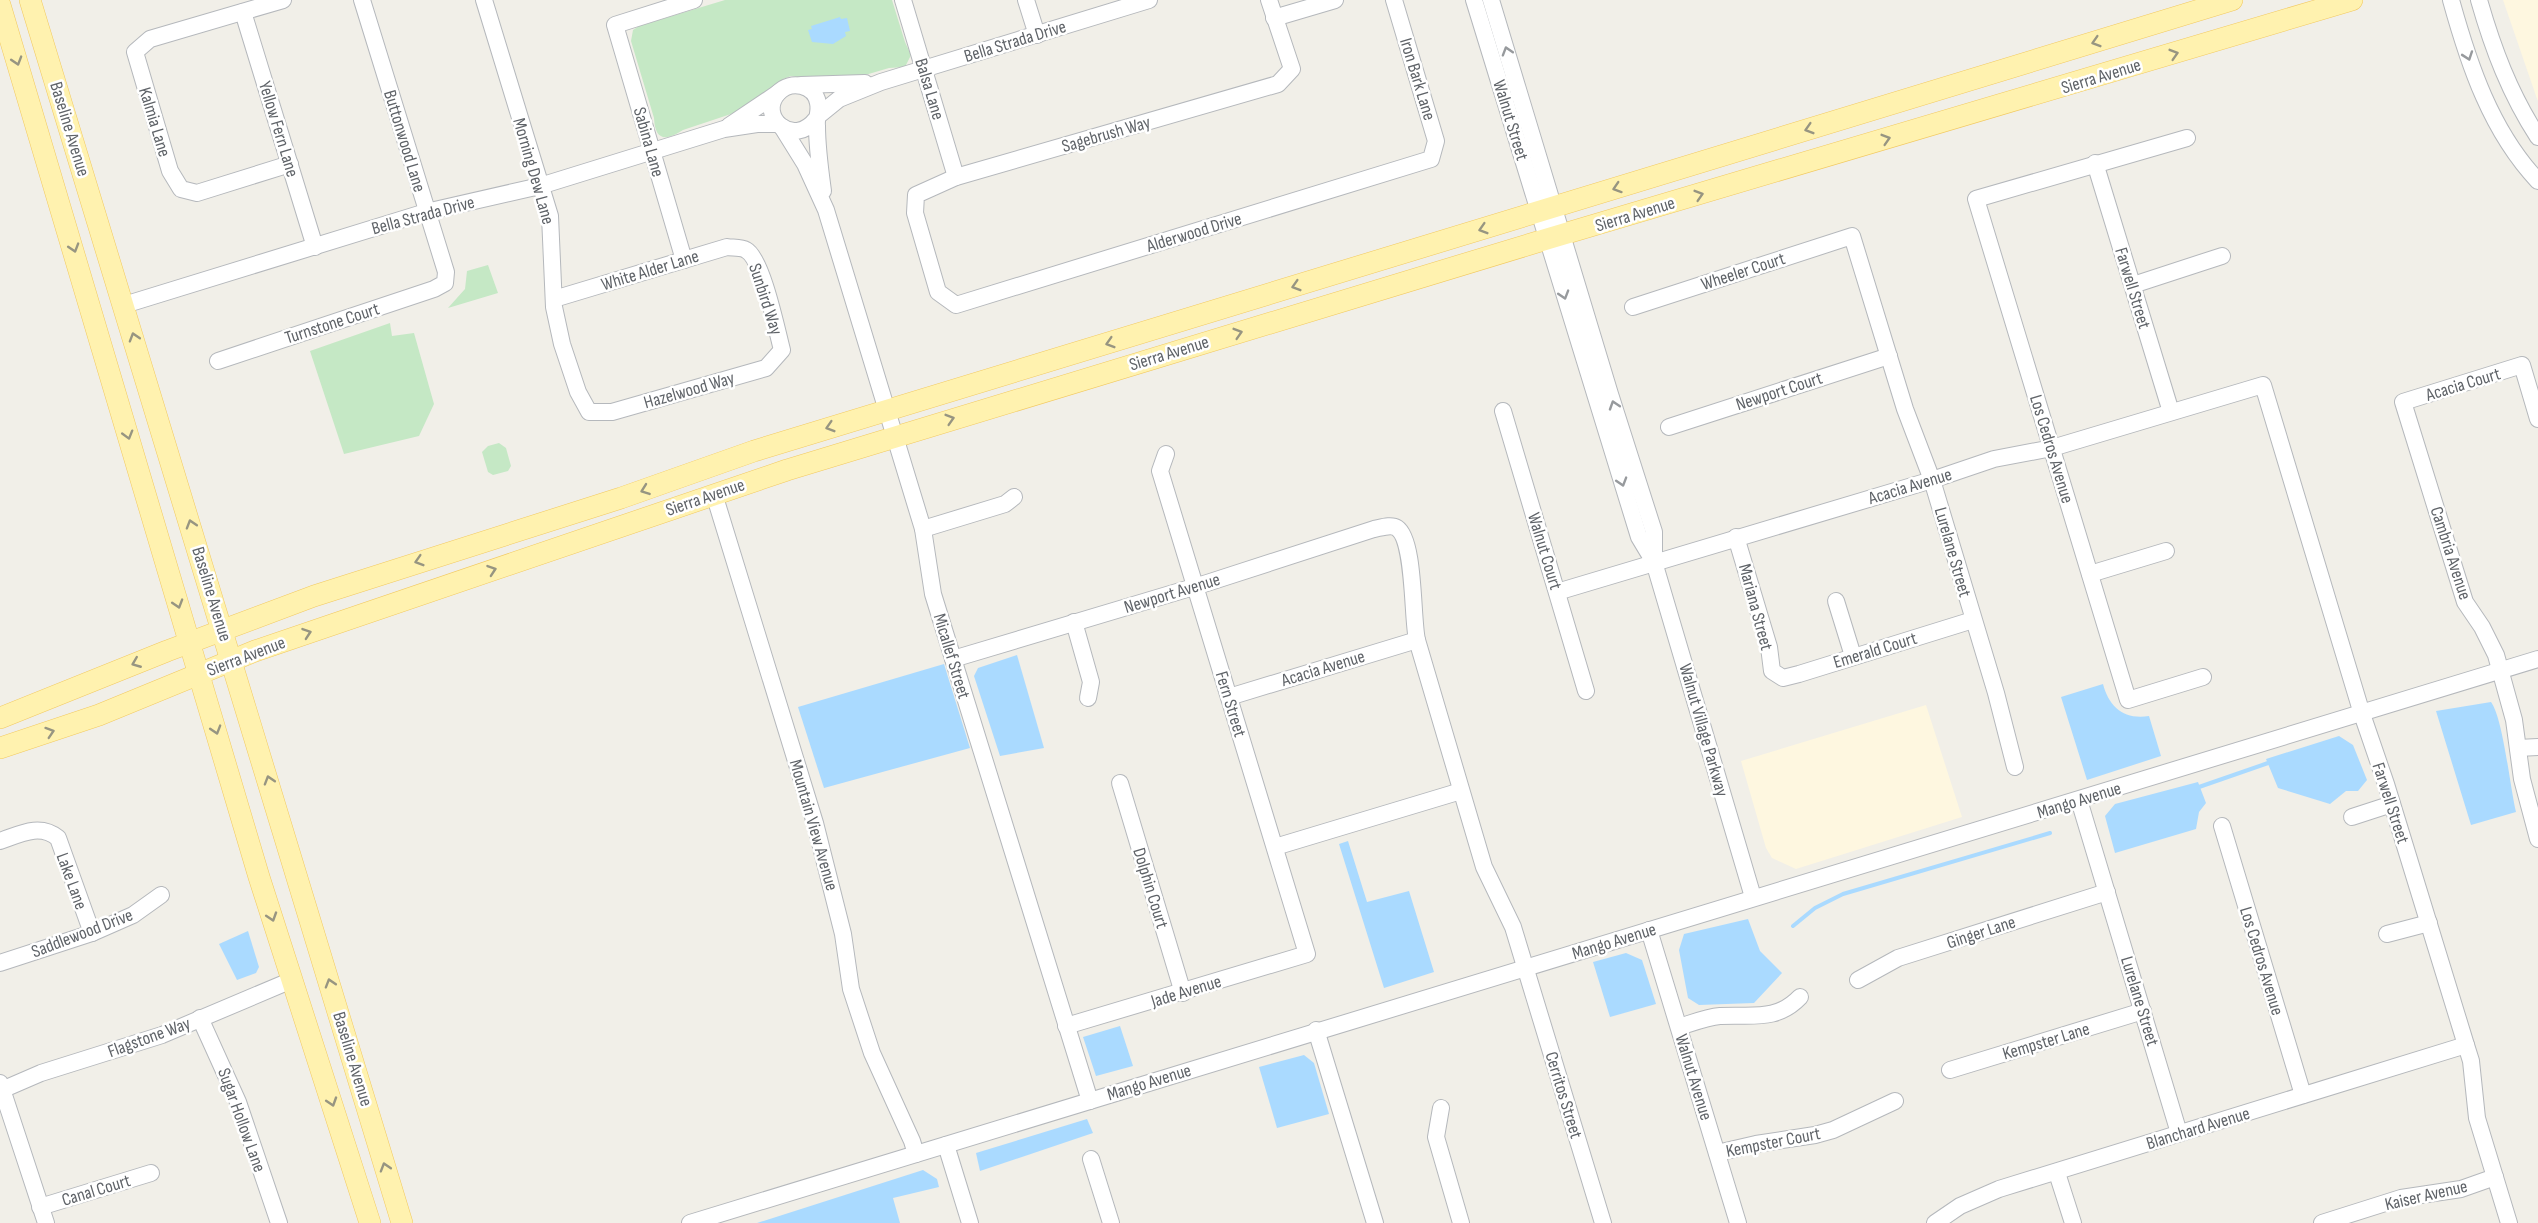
<svg xmlns="http://www.w3.org/2000/svg" width="2538" height="1223" font-family="'Sofia Sans Condensed',sans-serif">
	<rect width="100%" height="100%" fill="#f1efe8"/>
	<g fill="#fef7e0">
		<polygon points="2503,0 2538,0 2538,101 2536,96"/>
		<polygon points="1926,705 1962,817 1796,869 1772,858 1766,848 1741,761"/>
	</g>
	<g fill="#c5e8c5">
		<path d="M725 0H892L905 42 911 55 905 67 889 68 855 78 808 79 791 76 783 79 740 111 683 130C666 141 655 141 654 118L631 41 633 30 639 26Z"/>
		<polygon points="488,265 498,293 448,308 465,289 467,271"/>
		<polygon points="390,323 392,336 414,333 434,404 419,436 344,454 310,351"/>
		<polygon points="499,443 506,448 511,466 508,471 493,475 488,472 482,452 488,446"/>
	</g>
	<g fill="#aadaff">
		<polygon points="840,17 841,19 847,18 850,31 845,32 846,36 833,44 812,42 808,30 812,29 811,26"/>
		<polygon points="1017,655 1044,748 1000,756 974,676 978,668"/>
		<polygon points="944,664 970,748 824,788 798,707"/>
		<path d="M2103 684C2109 707 2124 720 2149 716L2161 756 2087 780 2061 697Z"/>
		<path d="M2491 702C2503 718 2510 787 2516 812L2471 825 2436 711Z"/>
		<polygon points="2339,736 2353,745 2367,780 2358,791 2346,791 2330,804 2278,788 2266,759"/>
		<polygon points="2198,782 2206,803 2199,812 2196,829 2115,853 2105,816 2115,804"/>
		<polygon points="1348,841 1367,902 1409,891 1434,972 1384,988 1339,844"/>
		<polygon points="1748,919 1760,951 1782,973 1754,1003 1699,1005 1688,998 1679,950 1684,934"/>
		<polygon points="248,931 259,967 256,973 237,980 219,944"/>
		<polygon points="1626,953 1642,960 1656,1004 1610,1017 1593,962"/>
		<polygon points="1120,1026 1133,1066 1096,1076 1083,1037"/>
		<polygon points="1304,1055 1314,1063 1329,1114 1277,1128 1259,1067"/>
		<polygon points="1087,1119 1093,1133 980,1171 976,1153"/>
		<polygon points="923,1170 937,1179 939,1187 893,1198 900,1223 757,1223"/>
	</g>
	<g fill="none" stroke-linecap="round" stroke-linejoin="round">
		<g stroke="#aadaff" stroke-width="4">
			<polyline points="2199,787 2268,763"/>
			<polyline points="1793,926 1815,908 1843,894 2050,833"/>
		</g>
		<defs>
			<g id="minor">
				<polyline points="283,0 150,39 135,52 170,171 181,189 197,193 290,164"/>
				<path d="M484 0 550 216 554 307 562 344 578 392 589 412H612L766 368 782 350C777 331 762 258 746 250 741 247 732 248 727 247L554 299"/>
				<polyline points="903,0 956,177"/>
				<polyline points="1026,0 1037,35"/>
				<polyline points="1269,0 1292,69 1278,84 956,177 916,195 915,213 938,292 956,305 1431,159 1436,141 1394,0"/>
				<polyline points="1474,0 1639,537 1654,562 1753,897"/>
				<polyline points="1491,0 1610,394 1654,532 1654,561"/>
				<path d="M2451 0C2469 65 2491 131 2538 181"/>
				<path d="M2479 0C2493 49 2510 94 2538 137"/>
				<polyline points="243,12 315,247"/>
				<polyline points="1274,18 1335,0"/>
				<polyline points="801,85 865,83"/>
				<polyline points="818,116 839,99 881,82 1149,0"/>
				<path d="M816 119C793 149 757 116 778 93 791 79 815 85 818 103 820 111 816 118 817 126 817 148 820 169 823 191"/>
				<polyline points="729,126 778,93"/>
				<polyline points="782,127 805,164 826,210 923,529 933,594 1090,1101"/>
				<polyline points="2187,138 1976,199 2128,700 2203,677"/>
				<polyline points="2095,163 2171,412"/>
				<polyline points="684,260 615,25 694,0"/>
				<polyline points="2133,285 2222,256"/>
				<polyline points="124,305 426,212 540,186 724,129 757,124 778,124"/>
				<polyline points="1633,307 1852,236 1905,409 1932,480 1996,693 2015,767"/>
				<polyline points="218,361 434,289 445,283 446,272 362,0"/>
				<polyline points="1503,411 1586,691"/>
				<polyline points="2538,419 2522,365 2403,402 2465,602 2482,627 2496,655 2514,720 2522,779 2538,839"/>
				<polyline points="1669,427 1889,356"/>
				<polyline points="714,494 815,823 843,934 851,989 872,1053 912,1141 916,1154"/>
				<polyline points="923,529 1005,504 1014,497"/>
				<polyline points="1736,537 1769,647 1772,671 1783,678 1799,674 1973,620"/>
				<polyline points="2090,574 2166,551"/>
				<polyline points="1557,592 1932,480 1994,459 2052,448 2263,385 2362,714 2386,784 2466,1045 2471,1061 2477,1118 2509,1223"/>
				<polyline points="1836,601 1853,656"/>
				<polyline points="1074,622 1091,682 1088,698"/>
				<path d="M953 659 1207 583 1374 529C1380 528 1391 524 1397 528 1415 540 1412 618 1417 640L1484 867 1513 927 1603 1223"/>
				<polyline points="1229,697 1417,640"/>
				<polyline points="2518,748 2538,747"/>
				<polyline points="1120,783 1183,993"/>
				<polyline points="2079,800 2179,1133"/>
				<polyline points="2352,817 2392,804"/>
				<polyline points="2222,826 2303,1095"/>
				<path d="M0 841C20 834 40 823 58 838L92 933"/>
				<polyline points="1275,847 1461,791"/>
				<polyline points="1649,930 1738,1223"/>
				<polyline points="2387,934 2429,923"/>
				<polyline points="0,963 92,933 133,915 161,895"/>
				<polyline points="1858,980 1898,958 2107,892"/>
				<polyline points="200,1018 238,1102 279,1223"/>
				<polyline points="1066,1026 1307,954 1160,471 1166,454"/>
				<path d="M1679 1027C1692 1023 1707 1017 1720 1016 1752 1014 1776 1022 1800 997"/>
				<polyline points="1316,1030 1375,1223"/>
				<polyline points="1950,1070 2143,1011"/>
				<polyline points="0,1083 46,1223"/>
				<polyline points="4,1089 41,1073 162,1035 292,980"/>
				<polyline points="1441,1108 1436,1137 1461,1223"/>
				<polyline points="946,1145 970,1223"/>
				<polyline points="1717,1153 1756,1144 1815,1135 1833,1130 1895,1101"/>
				<polyline points="1091,1159 1111,1223"/>
				<polyline points="2057,1173 2073,1223"/>
				<polyline points="40,1207 151,1173"/>
				<polyline points="690,1223 2538,659"/>
				<polyline points="1935,1223 1960,1206 1999,1189 2466,1045"/>
				<polyline points="2322,1223 2401,1198 2461,1189 2495,1177"/>
			</g>
			<g id="major">
				<polyline points="30,0 402,1223"/>
				<polyline points="0,5 259,877 370,1223"/>
				<polyline points="0,718 167,651 314,596 621,498 754,451 2232,0"/>
				<polyline points="0,748 99,715 255,651 787,470 1547,239 2352,0"/>
			</g>
		</defs>
		<use href="#minor" stroke="#b5b8bc" stroke-width="18"/>
		<use href="#major" stroke="#f2c960" stroke-width="22"/>
		<use href="#minor" stroke="#fff" stroke-width="16"/>
		<use href="#major" stroke="#fff2af" stroke-width="21"/>
	</g>
	<defs><path id="oneway-chevron" d="M-2-3.5L2.5 0L-2 3.5" fill="none" stroke-width="1.6" stroke-linecap="round" stroke-linejoin="round" transform="scale(1.5)"/></defs>
	<g stroke="#979581">
		<use href="#oneway-chevron" transform="translate(2096 42) rotate(163)"/>
		<use href="#oneway-chevron" transform="translate(2174 54) rotate(-17)"/>
		<use href="#oneway-chevron" transform="translate(17 61) rotate(73)"/>
		<use href="#oneway-chevron" transform="translate(1809 129) rotate(163)"/>
		<use href="#oneway-chevron" transform="translate(1886 139) rotate(-17)"/>
		<use href="#oneway-chevron" transform="translate(1617 188) rotate(162)"/>
		<use href="#oneway-chevron" transform="translate(1699 195) rotate(-17)"/>
		<use href="#oneway-chevron" transform="translate(1483 229) rotate(163)"/>
		<use href="#oneway-chevron" transform="translate(74 248) rotate(73)"/>
		<use href="#oneway-chevron" transform="translate(1296 286) rotate(163)"/>
		<use href="#oneway-chevron" transform="translate(1238 333) rotate(-17)"/>
		<use href="#oneway-chevron" transform="translate(134 337) rotate(-107)"/>
		<use href="#oneway-chevron" transform="translate(1110 343) rotate(163)"/>
		<use href="#oneway-chevron" transform="translate(950 419) rotate(-17)"/>
		<use href="#oneway-chevron" transform="translate(830 427) rotate(163)"/>
		<use href="#oneway-chevron" transform="translate(128 435) rotate(74)"/>
		<use href="#oneway-chevron" transform="translate(645 490) rotate(160)"/>
		<use href="#oneway-chevron" transform="translate(191 524) rotate(-107)"/>
		<use href="#oneway-chevron" transform="translate(419 561) rotate(163)"/>
		<use href="#oneway-chevron" transform="translate(492 570) rotate(-19)"/>
		<use href="#oneway-chevron" transform="translate(178 604) rotate(73)"/>
		<use href="#oneway-chevron" transform="translate(307 633) rotate(-19)"/>
		<use href="#oneway-chevron" transform="translate(136 663) rotate(158)"/>
		<use href="#oneway-chevron" transform="translate(216 730) rotate(73)"/>
		<use href="#oneway-chevron" transform="translate(50 732) rotate(-18)"/>
		<use href="#oneway-chevron" transform="translate(269 780) rotate(-107)"/>
		<use href="#oneway-chevron" transform="translate(272 917) rotate(72)"/>
		<use href="#oneway-chevron" transform="translate(330 983) rotate(-107)"/>
		<use href="#oneway-chevron" transform="translate(332 1102) rotate(72)"/>
		<use href="#oneway-chevron" transform="translate(385 1167) rotate(-107)"/>
	</g>
	<g stroke="#979a9d">
		<use href="#oneway-chevron" transform="translate(1507 51) rotate(-107)"/>
		<use href="#oneway-chevron" transform="translate(2468 56) rotate(71)"/>
		<use href="#oneway-chevron" transform="translate(1564 295) rotate(73)"/>
		<use href="#oneway-chevron" transform="translate(1614 405) rotate(-108)"/>
		<use href="#oneway-chevron" transform="translate(1622 482) rotate(73)"/>
	</g>
	<g text-anchor="middle" stroke-width="5" stroke-linejoin="round" paint-order="stroke">
		<g font-size="18" fill="#5f6368" stroke="#fff">
			<text transform="translate(1015 41) rotate(-17)" y="6">Bella Strada Drive</text>
			<text transform="translate(2101 76) rotate(-17)" y="6">Sierra Avenue</text>
			<text transform="translate(1418 79) rotate(73)" y="6">Iron Bark Lane</text>
			<text transform="translate(930 89) rotate(73)" y="6">Balsa Lane</text>
			<text transform="translate(1511 120) rotate(73)" y="6">Walnut Street</text>
			<text transform="translate(155 122) rotate(73)" y="6">Kalmia Lane</text>
			<text transform="translate(70 129) rotate(73)" y="6">Baseline Avenue</text>
			<text transform="translate(279 129) rotate(73)" y="6">Yellow Fern Lane</text>
			<text transform="translate(1106 134) rotate(-16)" y="6">Sagebrush Way</text>
			<text transform="translate(405 141) rotate(73)" y="6">Buttonwood Lane</text>
			<text transform="translate(649 142) rotate(74)" y="6">Sabina Lane</text>
			<text transform="translate(534 171) rotate(74)" y="6">Morning Dew Lane</text>
			<text transform="translate(1635 214) rotate(-17)" y="6">Sierra Avenue</text>
			<text transform="translate(423 215) rotate(-15)" y="6">Bella Strada Drive</text>
			<text transform="translate(1194 232) rotate(-17)" y="6">Alderwood Drive</text>
			<text transform="translate(650 270) rotate(-17)" y="6">White Alder Lane</text>
			<text transform="translate(1743 271) rotate(-18)" y="6">Wheeler Court</text>
			<text transform="translate(2133 288) rotate(73)" y="6">Farwell Street</text>
			<text transform="translate(766 299) rotate(72)" y="6">Sunbird Way</text>
			<text transform="translate(332 323) rotate(-18)" y="6">Turnstone Court</text>
			<text transform="translate(1169 353) rotate(-17)" y="6">Sierra Avenue</text>
			<text transform="translate(2463 384) rotate(-17)" y="6">Acacia Court</text>
			<text transform="translate(689 390) rotate(-16)" y="6">Hazelwood Way</text>
			<text transform="translate(1779 391) rotate(-18)" y="6">Newport Court</text>
			<text transform="translate(2052 449) rotate(73)" y="6">Los Cedros Avenue</text>
			<text transform="translate(1910 486) rotate(-17)" y="6">Acacia Avenue</text>
			<text transform="translate(705 497) rotate(-19)" y="6">Sierra Avenue</text>
			<text transform="translate(1545 551) rotate(73)" y="6">Walnut Court</text>
			<text transform="translate(1953 552) rotate(74)" y="6">Lurelane Street</text>
			<text transform="translate(2451 553) rotate(72)" y="6">Cambria Avenue</text>
			<text transform="translate(1172 593) rotate(-17)" y="6">Newport Avenue</text>
			<text transform="translate(212 594) rotate(73)" y="6">Baseline Avenue</text>
			<text transform="translate(1756 607) rotate(75)" y="6">Mariana Street</text>
			<text transform="translate(1875 650) rotate(-17)" y="6">Emerald Court</text>
			<text transform="translate(246 656) rotate(-21)" y="6">Sierra Avenue</text>
			<text transform="translate(952 656) rotate(73)" y="6">Micallef Street</text>
			<text transform="translate(1323 668) rotate(-17)" y="6">Acacia Avenue</text>
			<text transform="translate(1231 704) rotate(73)" y="6">Fern Street</text>
			<text transform="translate(1704 730) rotate(74)" y="6">Walnut Village Parkway</text>
			<text transform="translate(2079 800) rotate(-17)" y="6">Mango Avenue</text>
			<text transform="translate(2391 803) rotate(72)" y="6">Farwell Street</text>
			<text transform="translate(814 825) rotate(74)" y="6">Mountain View Avenue</text>
			<text transform="translate(72 881) rotate(70)" y="6">Lake Lane</text>
			<text transform="translate(1151 888) rotate(73)" y="6">Dolphin Court</text>
			<text transform="translate(1981 932) rotate(-18)" y="6">Ginger Lane</text>
			<text transform="translate(82 933) rotate(-21)" y="6">Saddlewood Drive</text>
			<text transform="translate(1614 941) rotate(-17)" y="6">Mango Avenue</text>
			<text transform="translate(2262 961) rotate(73)" y="6">Los Cedros Avenue</text>
			<text transform="translate(1186 991) rotate(-17)" y="6">Jade Avenue</text>
			<text transform="translate(2140 1001) rotate(73)" y="6">Lurelane Street</text>
			<text transform="translate(149 1037) rotate(-20)" y="6">Flagstone Way</text>
			<text transform="translate(2046 1041) rotate(-17)" y="6">Kempster Lane</text>
			<text transform="translate(353 1059) rotate(73)" y="6">Baseline Avenue</text>
			<text transform="translate(1694 1077) rotate(73)" y="6">Walnut Avenue</text>
			<text transform="translate(1149 1082) rotate(-17)" y="6">Mango Avenue</text>
			<text transform="translate(1564 1095) rotate(73)" y="6">Cerritos Street</text>
			<text transform="translate(242 1120) rotate(70)" y="6">Sugar Hollow Lane</text>
			<text transform="translate(2198 1128) rotate(-17)" y="6">Blanchard Avenue</text>
			<text transform="translate(1773 1142) rotate(-11)" y="6">Kempster Court</text>
			<text transform="translate(96 1190) rotate(-17)" y="6">Canal Court</text>
			<text transform="translate(2426 1195) rotate(-13)" y="6">Kaiser Avenue</text>
		</g>
	</g>
</svg>
